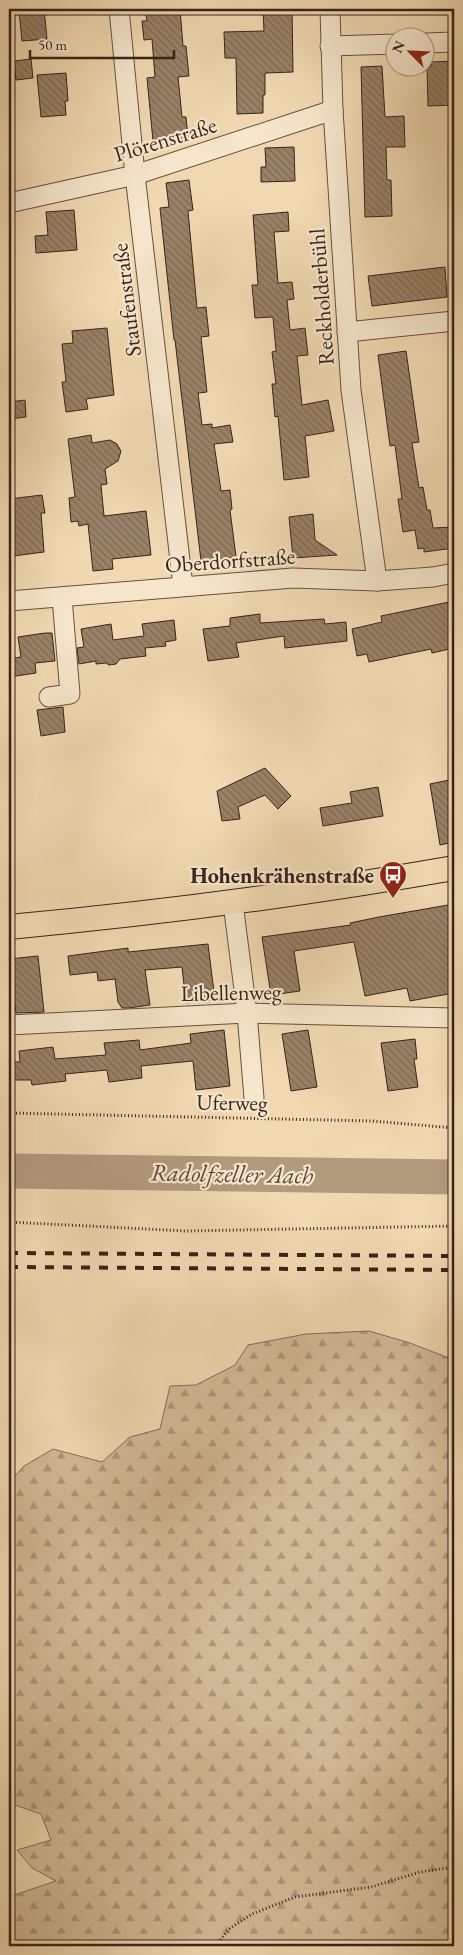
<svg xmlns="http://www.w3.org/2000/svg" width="463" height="1955" font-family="'EB Garamond',serif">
	<defs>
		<pattern id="forest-firs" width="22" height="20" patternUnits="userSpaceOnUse" patternTransform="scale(1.25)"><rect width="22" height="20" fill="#d1ba97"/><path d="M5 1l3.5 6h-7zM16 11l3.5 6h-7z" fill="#ab977a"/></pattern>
		<pattern id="building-back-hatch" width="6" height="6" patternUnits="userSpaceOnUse" patternTransform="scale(1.25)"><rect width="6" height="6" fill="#988268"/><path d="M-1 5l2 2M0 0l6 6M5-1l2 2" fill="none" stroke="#7d6a55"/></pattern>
	</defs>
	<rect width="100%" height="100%" fill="#f0d9b1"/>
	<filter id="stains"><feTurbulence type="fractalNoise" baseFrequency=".004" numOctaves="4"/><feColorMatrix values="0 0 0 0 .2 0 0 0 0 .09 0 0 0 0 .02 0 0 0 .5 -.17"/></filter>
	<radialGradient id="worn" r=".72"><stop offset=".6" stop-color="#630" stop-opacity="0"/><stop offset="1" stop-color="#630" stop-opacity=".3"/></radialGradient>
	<polygon fill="url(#forest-firs)" stroke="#846e58" points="369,1331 410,1343 454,1360 454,1946 9,1946 9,1899 14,1895 56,1881 32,1868 17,1850 51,1840 41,1814 9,1803 9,1483 24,1466 53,1449 102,1462 130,1437 160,1429 170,1386 196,1385 235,1365 248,1345 306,1334"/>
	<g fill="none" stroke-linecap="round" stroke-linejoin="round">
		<polyline stroke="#b19b7d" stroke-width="35" points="9,1171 454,1177"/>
	</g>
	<g fill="url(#building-back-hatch)" stroke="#382319">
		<polygon points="44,9 47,39 22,41 19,11"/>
		<polygon points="145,9 180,9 183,46 186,46 189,76 178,77 182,117 186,117 188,138 153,141 147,78 155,77 152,39 144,40 142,21 147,21"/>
		<polygon points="263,9 292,9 293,72 265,73 265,95 263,95 263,113 237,114 236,58 225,58 224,32 264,31"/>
		<polygon points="31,59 33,78 16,80 14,61"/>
		<polygon points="454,61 454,105 428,106 427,67 431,67 431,62"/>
		<polygon points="382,66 385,117 404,116 405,147 386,147 387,180 391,180 392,216 365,217 361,67"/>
		<polygon points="66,73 68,101 65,101 66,115 41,117 37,75"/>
		<polygon points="294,147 295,181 261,182 261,167 266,167 265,148"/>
		<polygon points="189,180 193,210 188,211 197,308 206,307 209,336 201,337 207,392 198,393 202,425 212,424 212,428 230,425 233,442 214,444 221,491 230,490 232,509 230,510 236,557 201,561 175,340 174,340 160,208 169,207 166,183"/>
		<polygon points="74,210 77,250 36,253 35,236 48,235 46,212"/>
		<polygon points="288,212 289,231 274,232 278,283 292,282 294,299 287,300 290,330 305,328 308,355 297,356 302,405 328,400 334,431 305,436 309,477 284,480 278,416 275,417 272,384 276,384 272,352 276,351 273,317 255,318 252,285 258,285 253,215"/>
		<polygon points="445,267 447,297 372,306 368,276"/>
		<polygon points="107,328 114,395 86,399 88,409 66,412 62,382 66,382 62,344 73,343 72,331"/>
		<polygon points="406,351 419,442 412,443 419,488 423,487 427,510 430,510 433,528 454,527 454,548 424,552 424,548 418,549 415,530 403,532 398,499 402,499 395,445 390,446 378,355"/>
		<polygon points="25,400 26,417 9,419 9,402"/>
		<polygon points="91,435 92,443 110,440 117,444 121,451 118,461 105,469 107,484 101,485 104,516 146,511 151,555 112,559 113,569 93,571 88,524 79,526 78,521 71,522 69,498 75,497 68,439"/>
		<polygon points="42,495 45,513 41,513 44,552 13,556 9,520 9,499"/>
		<polygon points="313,514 315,540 337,555 293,558 289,517"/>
		<polygon points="454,601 454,648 432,653 431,649 369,662 367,654 357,656 352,629 382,622 381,616"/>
		<polygon points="260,614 260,623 324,619 325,624 346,622 347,641 285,648 284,636 236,643 239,657 208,661 203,629 230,626 230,618"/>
		<polygon points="174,620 176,640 165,642 166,646 145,648 146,656 120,659 116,664 109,665 106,663 96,664 96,661 79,664 77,648 84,647 81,629 111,624 113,640 144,636 142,624"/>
		<polygon points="45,633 52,633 55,661 35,663 36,673 9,677 9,659 21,657 18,637"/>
		<polygon points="63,707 65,732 41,736 37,710"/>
		<polygon points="265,768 291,796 278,809 265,795 238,807 240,819 222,821 217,791"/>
		<polygon points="454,779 454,842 440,845 430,784"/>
		<polygon points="378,787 383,816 323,826 320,808 352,803 350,792"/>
		<polygon points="454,904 454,993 410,1001 407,988 365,996 354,942 294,951 300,991 271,995 262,937 351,925 350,923 379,917"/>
		<polygon points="208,944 215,1000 186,1003 182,967 145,970 150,1005 129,1008 122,1008 118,1002 115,979 98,981 97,972 70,975 68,956 128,948 128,952"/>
		<polygon points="38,956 44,1012 16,1013 9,959"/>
		<polygon points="224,1030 230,1086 196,1090 193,1061 141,1066 142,1078 109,1082 107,1070 65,1074 66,1081 32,1085 31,1080 9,1080 9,1062 20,1062 19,1051 53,1047 55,1059 106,1055 104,1043 139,1040 140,1050 191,1043 190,1034"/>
		<polygon points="308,1030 317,1087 291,1091 282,1034"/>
		<polygon points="415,1039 417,1059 414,1059 418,1087 388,1091 381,1043"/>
	</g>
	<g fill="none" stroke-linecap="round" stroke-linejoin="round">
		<defs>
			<g id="minor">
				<polyline points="119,9 135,175 183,586"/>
				<polyline points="330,9 333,110 351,390 377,581"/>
				<polyline points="426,43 454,42"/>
				<polyline points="330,46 396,44"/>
				<polyline points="9,203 135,175 333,110"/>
				<polyline points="347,332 454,321"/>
				<polyline points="9,601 293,578 377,581 433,577 454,573"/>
				<polyline points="49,697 70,694 62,598"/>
				<polyline points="233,903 247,1013 254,1098"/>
				<polyline points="9,1025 247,1013 454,1018"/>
			</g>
			<path id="major" d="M9 927C158 913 306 894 454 868"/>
		</defs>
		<use href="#minor" stroke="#66503f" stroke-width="21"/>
		<use href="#major" stroke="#382319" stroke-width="26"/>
		<g stroke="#382319" stroke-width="3" stroke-dasharray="1 2.5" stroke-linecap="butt">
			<polyline points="9,1113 372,1121 454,1128"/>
			<polyline points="9,1222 186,1231 454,1226"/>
			<polyline points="218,1946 218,1943 229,1929 252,1914 295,1897 371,1887 420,1872 454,1867"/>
		</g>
		<use href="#minor" stroke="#f5e6cc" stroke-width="19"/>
		<use href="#major" stroke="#f0d9b1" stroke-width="24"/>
		<g stroke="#382319" stroke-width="4" stroke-dasharray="9 9" stroke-linecap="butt">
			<polyline points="9,1253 454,1256"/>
			<polyline points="9,1267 454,1270"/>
		</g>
	</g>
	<defs>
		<symbol id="bus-pin" viewBox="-11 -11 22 30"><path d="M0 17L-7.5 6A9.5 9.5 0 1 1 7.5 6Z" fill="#8f2418" stroke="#f5e6cc"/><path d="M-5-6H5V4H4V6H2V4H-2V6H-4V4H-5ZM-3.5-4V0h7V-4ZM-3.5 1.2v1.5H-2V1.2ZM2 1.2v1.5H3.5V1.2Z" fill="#fff"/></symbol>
	</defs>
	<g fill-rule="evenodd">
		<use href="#bus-pin" x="377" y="859" width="32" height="43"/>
	</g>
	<g text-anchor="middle" stroke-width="4.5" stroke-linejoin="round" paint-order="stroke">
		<g font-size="22" fill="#382319" stroke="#f5e6cc">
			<text transform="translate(165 139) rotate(-17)" y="8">Plörenstraße</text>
			<text transform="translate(321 297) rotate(-94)" y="8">Reckholderbühl</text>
			<text transform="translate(126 300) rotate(-97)" y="8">Staufenstraße</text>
			<text transform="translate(230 560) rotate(-4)" y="8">Oberdorfstraße</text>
			<text transform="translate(231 992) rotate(-1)" y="8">Libellenweg</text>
			<text transform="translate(232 1102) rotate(1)" y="8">Uferweg</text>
		</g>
		<g font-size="22" font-weight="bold" fill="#382319" stroke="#f5e6cc" text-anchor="end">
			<text x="374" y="883">Hohenkrähenstraße</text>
		</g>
		<g font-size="24" font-style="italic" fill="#5c4737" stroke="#f5e6cc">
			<text transform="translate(232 1174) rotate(1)" y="8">Radolfzeller Aach</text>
		</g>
	</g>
	<rect width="463" height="1955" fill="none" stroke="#f0d9b1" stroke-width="30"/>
	<rect x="10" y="10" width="443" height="1935" fill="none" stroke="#382319" stroke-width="2.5"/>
	<rect x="15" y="15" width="433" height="1925" fill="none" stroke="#382319"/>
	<g transform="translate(410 52) rotate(294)"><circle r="24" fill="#f5e6cc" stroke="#a99884"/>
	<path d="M0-4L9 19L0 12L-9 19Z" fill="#8f2418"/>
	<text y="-8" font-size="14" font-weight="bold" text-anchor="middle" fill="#382319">N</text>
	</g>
	<path d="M30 50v8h144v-8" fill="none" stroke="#382319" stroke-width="2.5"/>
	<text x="38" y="50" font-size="15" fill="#382319" stroke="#f5e6cc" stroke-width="4" paint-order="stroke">50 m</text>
	<rect width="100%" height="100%" filter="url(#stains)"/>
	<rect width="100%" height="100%" fill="url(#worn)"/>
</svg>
